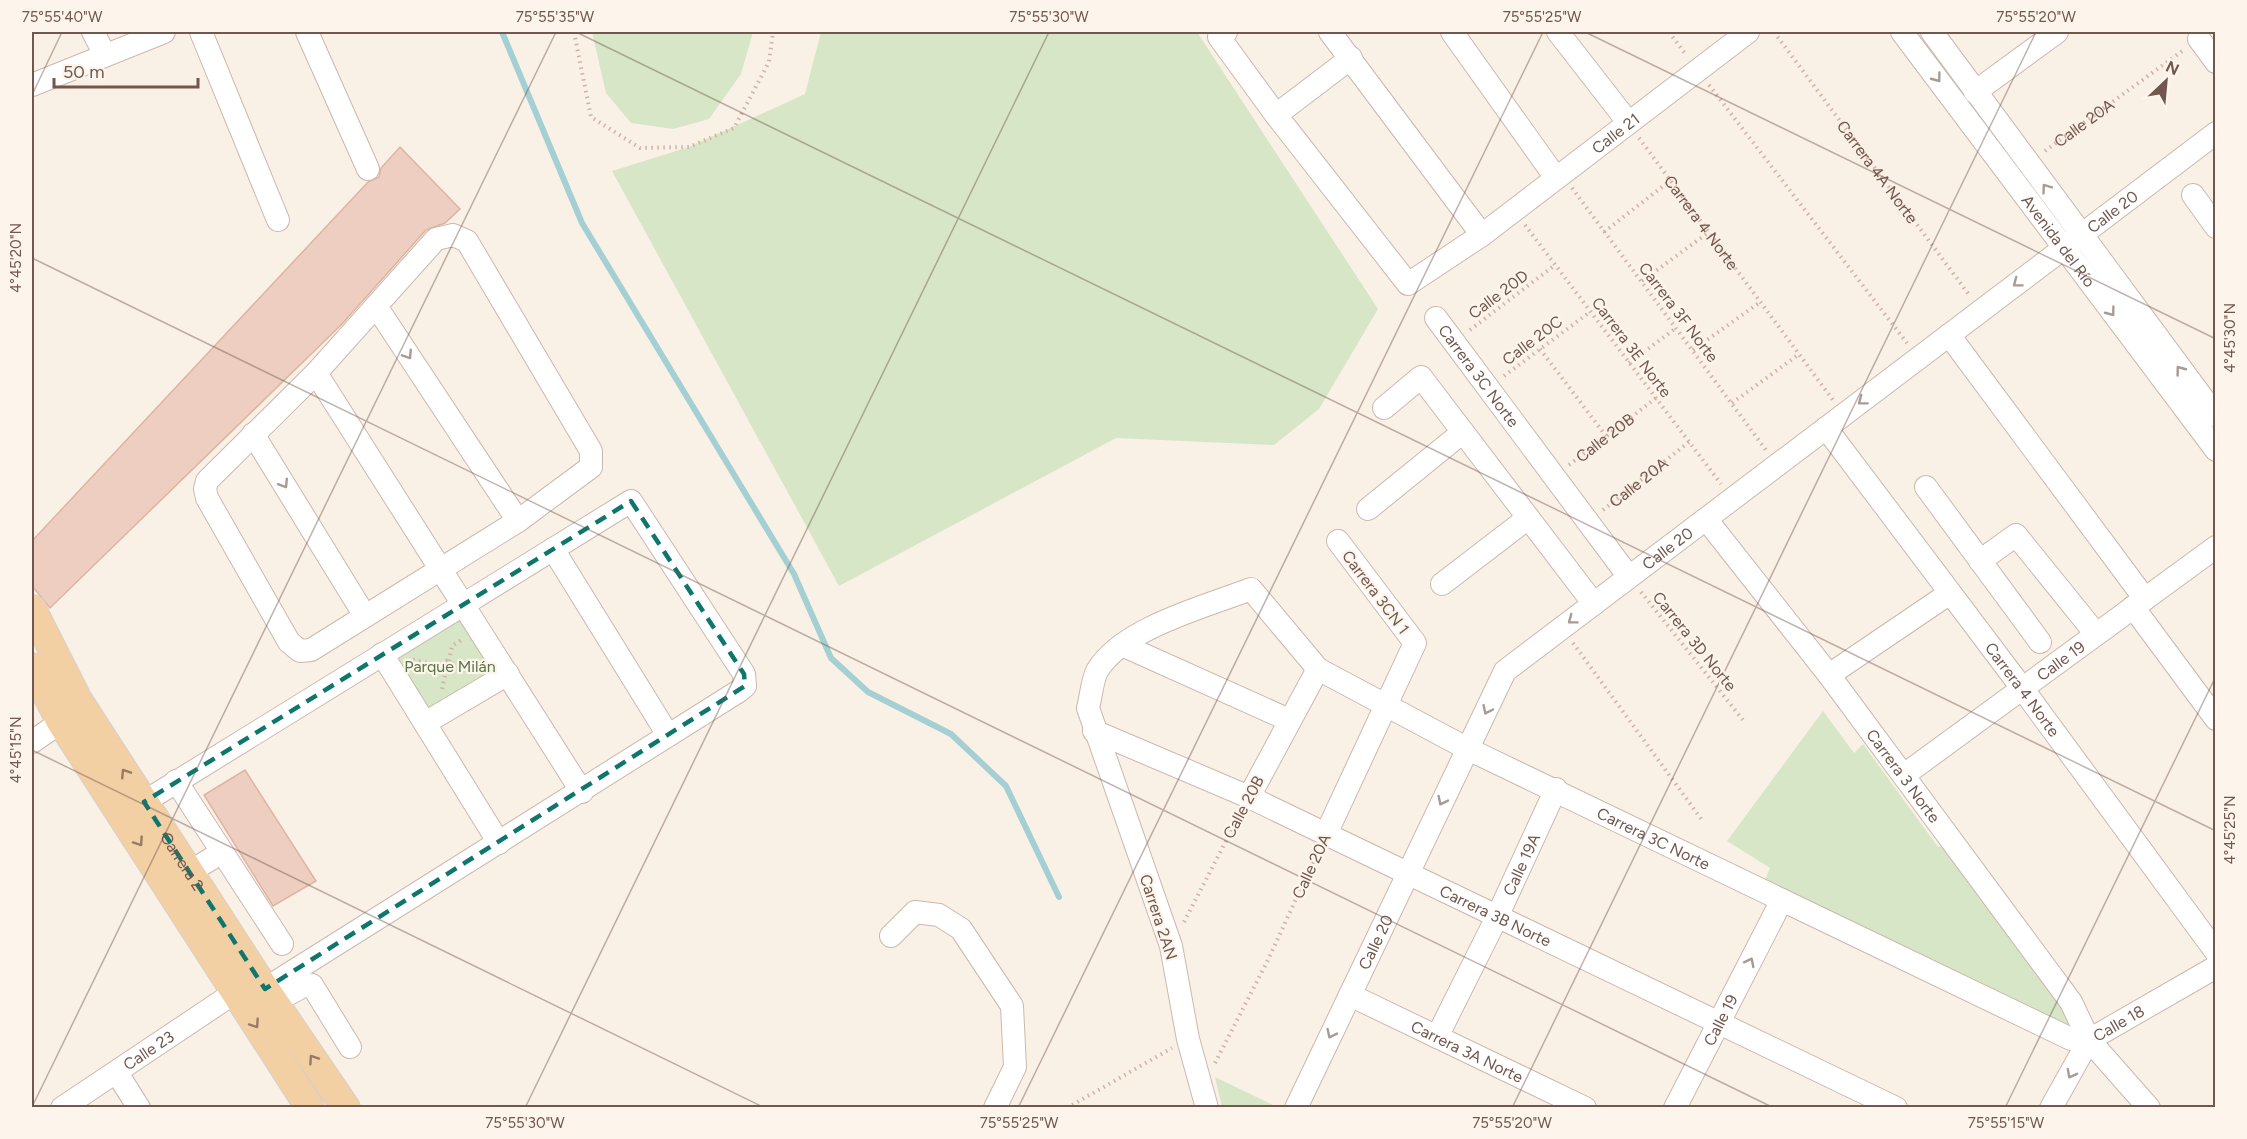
<svg xmlns="http://www.w3.org/2000/svg" width="2247" height="1139" font-family="Figtree,sans-serif">
	<rect width="100%" height="100%" fill="#faf1e6"/>
	<g fill="#d6e6c6">
		<polygon points="592,32 753,32 741,74 709,119 673,129 631,123 606,93"/>
		<polygon points="821,32 1197,32 1378,309 1319,409 1274,445 1116,438 839,586 612,171 689,147 805,94"/>
		<polygon points="463,616 503,677 430,720 392,656"/>
		<polygon points="1823,711 1854,753 1863,744 1938,847 1951,844 2075,1024 2072,1030 1765,880 1770,868 1727,841"/>
		<polygon points="1215,1077 1277,1107 1222,1107"/>
	</g>
	<g fill="none" stroke-linecap="round" stroke-linejoin="round">
		<polyline stroke="#a4cfd3" stroke-width="6" points="502,32 582,223 794,574 831,658 868,692 951,734 1006,786 1059,897"/>
	</g>
	<g fill="#edcec0" stroke="#deb4a2" stroke-width="1.5">
		<polygon points="400,147 460,209 445,223 426,230 342,324 50,608 32,586 32,541 368,182 379,177 381,168"/>
		<polygon points="245,770 316,881 273,906 204,795"/>
	</g>
	<g fill="none" stroke-linecap="round" stroke-linejoin="round">
		<defs>
			<g id="minor">
				<polyline points="93,32 105,55"/>
				<polyline points="201,32 278,220"/>
				<polyline points="307,32 368,169"/>
				<polyline points="1226,32 1219,37 1276,115 1351,58"/>
				<polyline points="1330,32 1482,235"/>
				<polyline points="1452,32 1556,178"/>
				<polyline points="1558,32 1628,122"/>
				<path id="s6" d="M1902 32 2216 450"/>
				<polyline points="1932,32 2216,416"/>
				<polyline points="2199,39 2216,62"/>
				<polyline points="32,85 164,32"/>
				<polyline points="1975,92 2057,32"/>
				<path id="s7" d="M1276 115 1408 284 1482 235 1748 32"/>
				<polyline points="2193,195 2216,227"/>
				<polygon points="453,235 467,241 591,451 591,467 518,521 311,650 300,651 289,642 207,498 205,489 207,481 316,373 436,239"/>
				<polyline points="376,306 518,521"/>
				<path id="s8" d="M1436 318 1629 577"/>
				<polyline points="1949,335 2145,599"/>
				<polyline points="316,373 582,792"/>
				<polyline points="1384,408 1421,377 1594,604"/>
				<path id="s9" d="M1826 428 2022 688 2216 952"/>
				<polyline points="253,434 365,616"/>
				<polyline points="1926,487 2040,642"/>
				<polyline points="1368,509 1463,432"/>
				<path id="s10" d="M1706 519 1829 675 2071 1002 2089 1040 2149 1108"/>
				<polyline points="553,549 668,735"/>
				<polyline points="1980,561 2016,535 2096,634"/>
				<polyline points="1442,584 1528,518"/>
				<polyline points="2133,607 2216,719"/>
				<polyline points="1122,645 1289,720"/>
				<polyline points="382,654 499,843"/>
				<polyline points="1829,675 1950,593"/>
				<polyline points="425,723 508,674"/>
				<path id="s11" d="M1094 731 1249 797 1896 1108"/>
				<polyline points="32,742 61,722"/>
				<path id="s12" d="M1904 775 2216 547"/>
				<polyline points="176,781 282,944"/>
				<polyline points="1249,797 1318,669"/>
				<polyline points="144,802 631,501 744,674 745,686 739,691 265,989"/>
				<polyline points="1326,834 1415,643 1338,541"/>
				<polyline points="190,872 222,852"/>
				<polyline points="891,936 915,912 939,915 961,929 1012,1006 1015,1067 995,1108"/>
				<path id="s13" d="M1350 995 1585 1108"/>
				<polyline points="274,1002 307,984 312,985 350,1047"/>
				<path id="s14" d="M1437 1037 1497 917 1556 789"/>
				<polyline points="117,1073 139,1108"/>
				<path id="s15" d="M62 1108 234 993"/>
				<path id="s16" d="M1207 1108 1188 1039 1171 946 1088 708C1091 697 1092 681 1097 671 1122 628 1207 606 1251 589L1318 669 1468 749 2071 1039 2089 1040"/>
				<path id="s17" d="M1296 1108 1505 671 2216 133"/>
				<path id="s18" d="M1675 1108 1782 900"/>
				<path id="s19" d="M2051 1108 2089 1040 2216 967"/>
			</g>
			<g id="major">
				<path id="s20" d="M32 609 78 700 265 989 346 1108"/>
				<polyline points="32,667 61,722 310,1108"/>
			</g>
		</defs>
		<use href="#minor" stroke="#cbb8ad" stroke-width="24"/>
		<use href="#major" stroke="#d7d0cd" stroke-width="30"/>
		<g stroke="#d2b2a3" stroke-width="4" stroke-dasharray="1.5 4.5" stroke-linecap="butt">
			<polyline points="574,32 591,117 640,148 689,147 734,128 769,62 773,32"/>
			<polyline points="1669,32 1686,55"/>
			<path id="s1" d="M1774 32 1970 296"/>
			<polyline points="1709,85 1907,343"/>
			<path id="s2" d="M1639 138 1833 400"/>
			<path id="s3" d="M2045 151 2185 49"/>
			<polyline points="1572,188 1766,450"/>
			<polyline points="1525,225 1721,484"/>
			<polyline points="1604,232 1671,180"/>
			<polyline points="1642,281 1709,232"/>
			<polyline points="1470,330 1555,265"/>
			<polyline points="1540,349 1606,436"/>
			<polyline points="1693,350 1759,303"/>
			<polyline points="1629,363 1676,328"/>
			<polyline points="1504,376 1590,312"/>
			<polyline points="1732,403 1798,355"/>
			<path id="s4" d="M1569 465 1656 398"/>
			<path id="s5" d="M1603 510 1689 442"/>
			<polyline points="1641,592 1743,720"/>
			<polyline points="1573,643 1702,820"/>
			<polyline points="413,660 442,666"/>
			<circle cx="447" cy="666" r="5.5"/>
			<polyline points="449,661 452,646 463,639"/>
			<polyline points="452,668 472,671"/>
			<polyline points="442,689 446,671"/>
			<polyline points="1184,922 1240,814"/>
			<polyline points="1215,1063 1268,960 1318,851"/>
			<polyline points="1067,1108 1172,1048"/>
		</g>
		<use href="#minor" stroke="#fff" stroke-width="22"/>
		<use href="#major" stroke="#f3cfa4" stroke-width="28"/>
	</g>
	<defs><path id="oneway-chevron" d="M-2-3.5L2.5 0L-2 3.5" fill="none" stroke-width="1.6" stroke-linecap="round" stroke-linejoin="round" transform="scale(1.5)"/></defs>
	<g stroke="#aa9a94">
		<use href="#oneway-chevron" transform="translate(1937 78) rotate(53)"/>
		<use href="#oneway-chevron" transform="translate(2046 188) rotate(-126)"/>
		<use href="#oneway-chevron" transform="translate(2017 283) rotate(143)"/>
		<use href="#oneway-chevron" transform="translate(2111 312) rotate(53)"/>
		<use href="#oneway-chevron" transform="translate(408 355) rotate(57)"/>
		<use href="#oneway-chevron" transform="translate(2180 370) rotate(-127)"/>
		<use href="#oneway-chevron" transform="translate(1862 401) rotate(143)"/>
		<use href="#oneway-chevron" transform="translate(284 484) rotate(58)"/>
		<use href="#oneway-chevron" transform="translate(1572 620) rotate(143)"/>
		<use href="#oneway-chevron" transform="translate(1487 710) rotate(115)"/>
		<use href="#oneway-chevron" transform="translate(1442 801) rotate(116)"/>
		<use href="#oneway-chevron" transform="translate(1750 962) rotate(-63)"/>
		<use href="#oneway-chevron" transform="translate(1331 1034) rotate(116)"/>
		<use href="#oneway-chevron" transform="translate(2071 1074) rotate(118)"/>
	</g>
	<g stroke="#987b67">
		<use href="#oneway-chevron" transform="translate(125 773) rotate(-123)"/>
		<use href="#oneway-chevron" transform="translate(139 842) rotate(56)"/>
		<use href="#oneway-chevron" transform="translate(255 1024) rotate(56)"/>
		<use href="#oneway-chevron" transform="translate(313 1059) rotate(-124)"/>
	</g>
	<path fill="none" stroke="#0f766e" stroke-width="4.5" stroke-dasharray="12 8" stroke-linejoin="round" d="M631 501 744 674 745 686 265 989 144 802Z"/>
	<path fill="none" stroke="#71574d" stroke-width="1.5" stroke-opacity="0.45" d="M576 32 2216 831M1585 32 2216 339M32 95 62 32M32 258 1774 1108M32 750 765 1108M32 1107 556 32M525 1108 1049 32M1018 1108 1543 32M1512 1108 2036 32M2005 1108 2216 676"/>
	<g text-anchor="middle" stroke-width="4.5" stroke-linejoin="round" paint-order="stroke">
		<g font-size="16" fill="#71574d" stroke="#fdf5ec">
			<text dy="6" stroke="none"><textPath href="#s3" startOffset="48">Calle 20A</textPath></text>
			<text dy="6" stroke="none"><textPath href="#s7" startOffset="471">Calle 21</textPath></text>
			<text dy="6" stroke="none"><textPath href="#s1" startOffset="174">Carrera 4A Norte</textPath></text>
			<text dy="6" stroke="none"><textPath href="#s17" startOffset="1246">Calle 20</textPath></text>
			<text dy="6" stroke="none"><textPath href="#s2" startOffset="105">Carrera 4 Norte</textPath></text>
			<text dy="6" stroke="none"><textPath href="#s6" startOffset="261">Avenida del Río</textPath></text>
			<text transform="translate(1498 294) rotate(-37)" y="6">Calle 20D</text>
			<text transform="translate(1679 312) rotate(53)" y="6">Carrera 3F Norte</text>
			<text transform="translate(1532 340) rotate(-37)" y="6">Calle 20C</text>
			<text transform="translate(1632 347) rotate(53)" y="6">Carrera 3E Norte</text>
			<text dy="6" stroke="none"><textPath href="#s8" startOffset="72">Carrera 3C Norte</textPath></text>
			<text dy="6" stroke="none"><textPath href="#s4" startOffset="45">Calle 20B</textPath></text>
			<text dy="6" stroke="none"><textPath href="#s5" startOffset="45">Calle 20A</textPath></text>
			<text dy="6" stroke="none"><textPath href="#s17" startOffset="688">Calle 20</textPath></text>
			<text transform="translate(1376 592) rotate(53)" y="6">Carrera 3CN 1</text>
			<text transform="translate(1695 641) rotate(51)" y="6">Carrera 3D Norte</text>
			<text dy="6" stroke="none"><textPath href="#s12" startOffset="194">Calle 19</textPath></text>
			<text dy="6" stroke="none"><textPath href="#s9" startOffset="327">Carrera 4 Norte</textPath></text>
			<text dy="6" stroke="none"><textPath href="#s10" startOffset="324">Carrera 3 Norte</textPath></text>
			<text transform="translate(1243 807) rotate(-62)" y="6">Calle 20B</text>
			<text dy="6" stroke="none"><textPath href="#s16" startOffset="1114">Carrera 3C Norte</textPath></text>
			<text dy="6" stroke="none"><textPath href="#s20" startOffset="294">Carrera 2</textPath></text>
			<text dy="6" stroke="none"><textPath href="#s14" startOffset="192">Calle 19A</textPath></text>
			<text transform="translate(1311 866) rotate(-65)" y="6">Calle 20A</text>
			<text dy="6" stroke="none"><textPath href="#s11" startOffset="442">Carrera 3B Norte</textPath></text>
			<text transform="translate(1159 917) rotate(72)" y="6">Carrera 2AN</text>
			<text dy="6" stroke="none"><textPath href="#s17" startOffset="184">Calle 20</textPath></text>
			<text dy="6" stroke="none"><textPath href="#s18" startOffset="99">Calle 19</textPath></text>
			<text dy="6" stroke="none"><textPath href="#s19" startOffset="112">Calle 18</textPath></text>
			<text dy="6" stroke="none"><textPath href="#s15" startOffset="104">Calle 23</textPath></text>
			<text dy="6" stroke="none"><textPath href="#s13" startOffset="130">Carrera 3A Norte</textPath></text>
		</g>
		<g font-size="16" fill="#587646" stroke="#fdf5ec">
			<text x="450" y="672">Parque Milán</text>
		</g>
	</g>
	<rect width="2247" height="1139" fill="none" stroke="#fdf5ec" stroke-width="66"/>
	<g transform="translate(2166 81) rotate(26)" stroke="#fdf5ec" stroke-width="4.5" paint-order="stroke">
	<path d="M0-4.5L10 22L0 15L-10 22Z" fill="#71574d"/>
	<text y="-9" font-size="16" font-weight="bold" text-anchor="middle" fill="#71574d">N</text>
	</g>
	<path d="M54 78v9h144v-9" fill="none" stroke="#71574d" stroke-width="3"/>
	<text x="63" y="78" font-size="18" fill="#71574d" stroke="#fdf5ec" stroke-width="4.5" paint-order="stroke">50 m</text>
	<rect x="33" y="33" width="2181" height="1073" fill="none" stroke="#71574d" stroke-width="2"/>
	<g font-size="15" text-anchor="middle" fill="#71574d">
		<text x="62" y="22">75°55'40"W</text>
		<text x="555" y="22">75°55'35"W</text>
		<text x="1049" y="22">75°55'30"W</text>
		<text x="1542" y="22">75°55'25"W</text>
		<text x="2036" y="22">75°55'20"W</text>
		<text transform="translate(16 258) rotate(-90)" y="5">4°45'20"N</text>
		<text transform="translate(2230 338) rotate(-90)" y="5">4°45'30"N</text>
		<text transform="translate(16 750) rotate(-90)" y="5">4°45'15"N</text>
		<text transform="translate(2230 830) rotate(-90)" y="5">4°45'25"N</text>
		<text x="525" y="1128">75°55'30"W</text>
		<text x="1019" y="1128">75°55'25"W</text>
		<text x="1512" y="1128">75°55'20"W</text>
		<text x="2006" y="1128">75°55'15"W</text>
	</g>
</svg>
